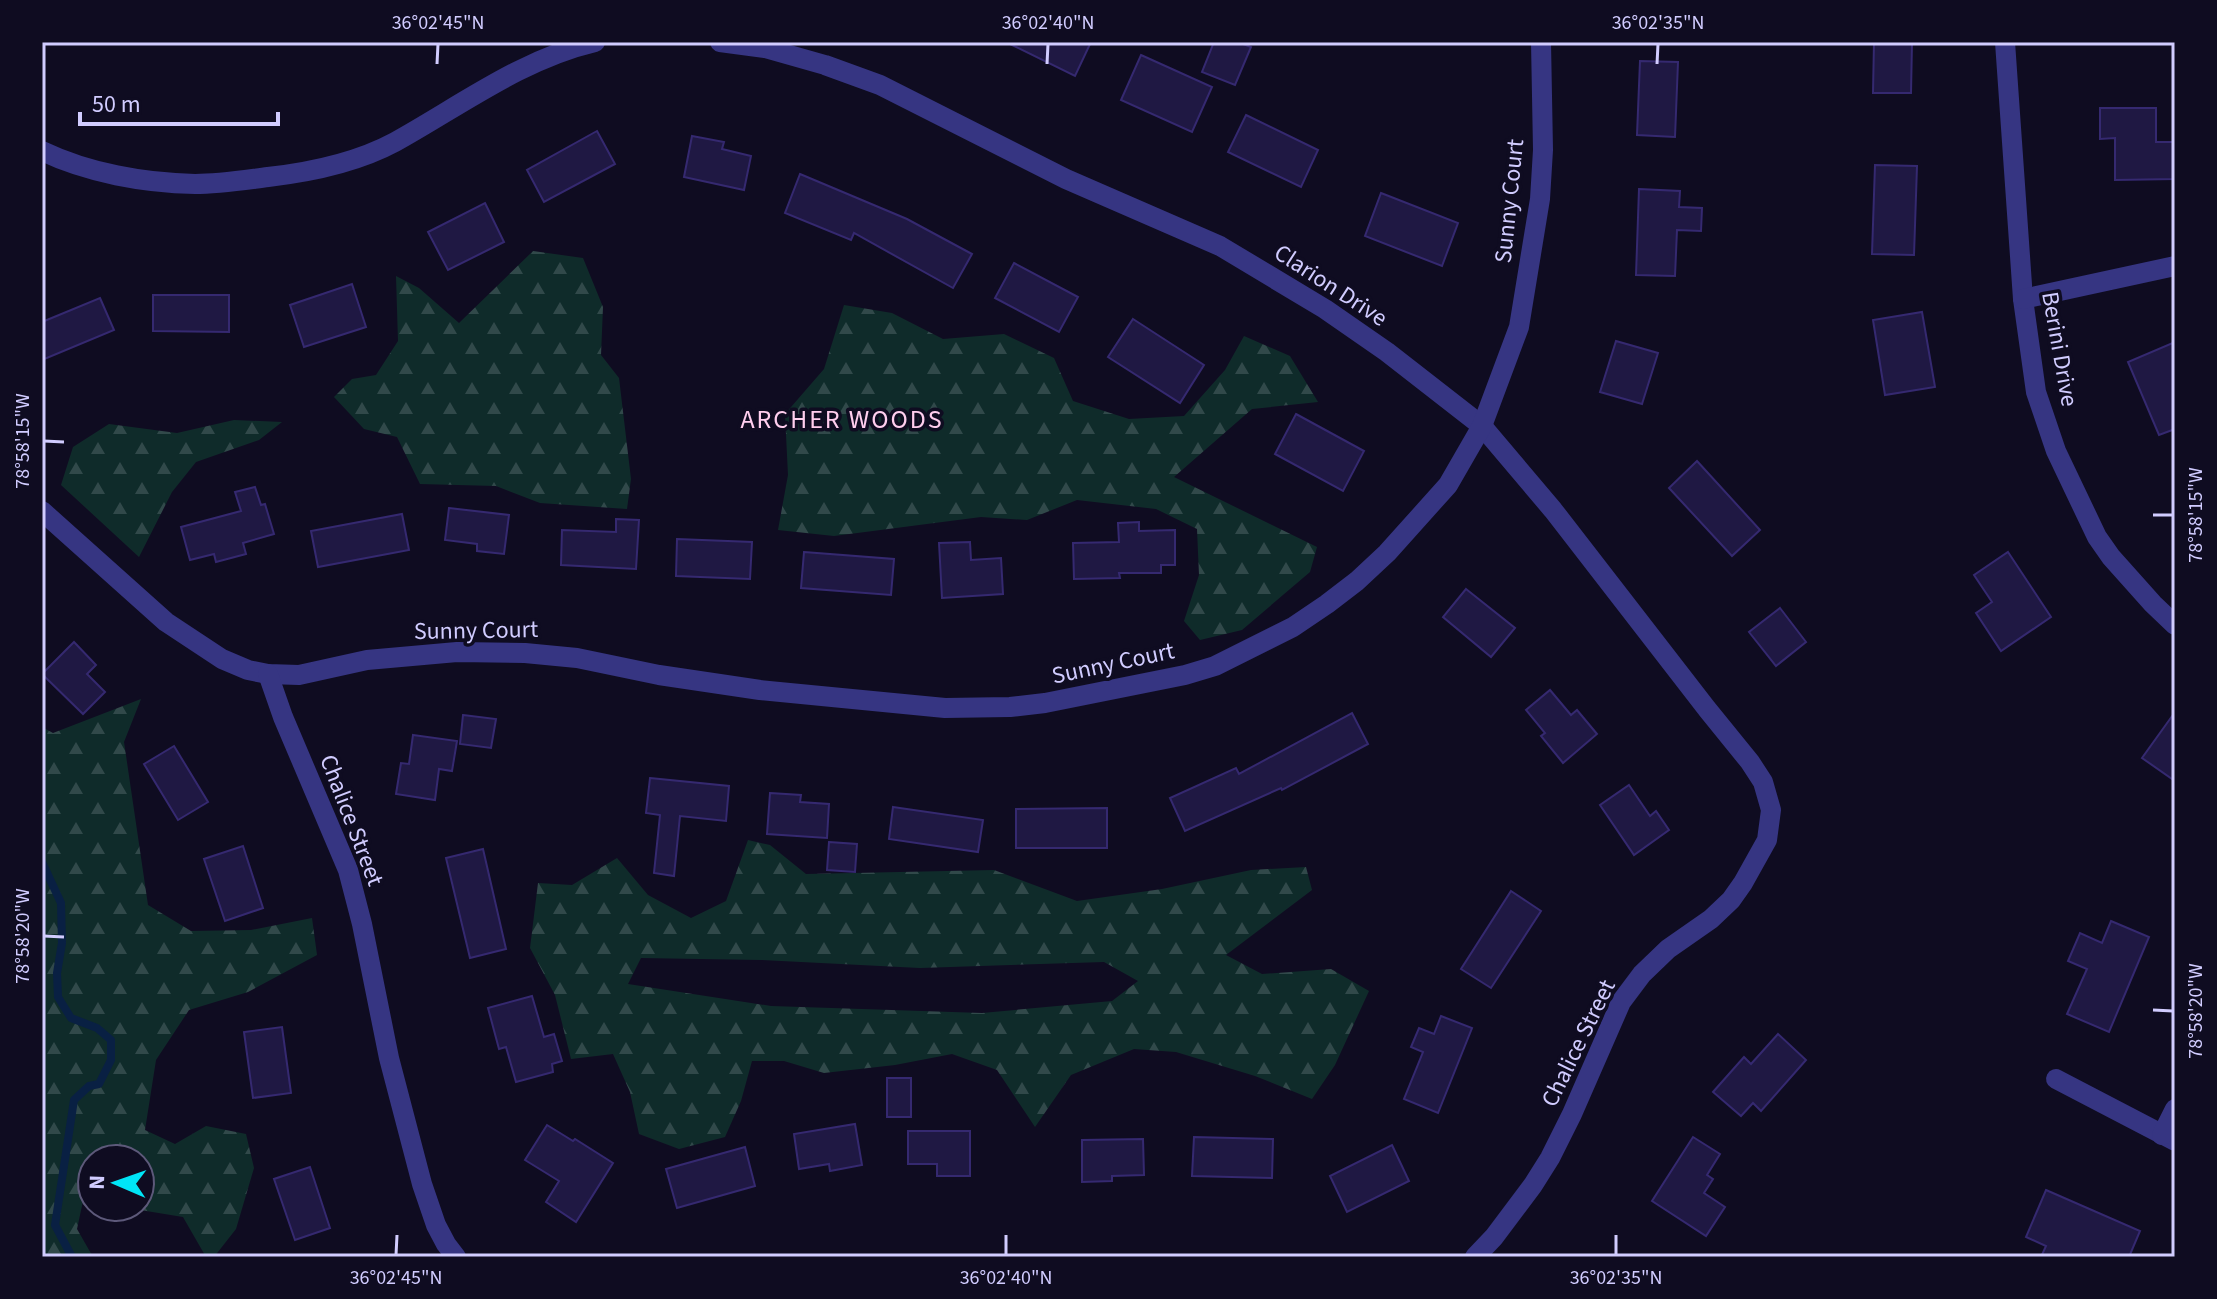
<svg xmlns="http://www.w3.org/2000/svg" width="2217" height="1299" font-family="'Source Sans 3',sans-serif">
	<defs>
		<pattern id="forest-firs" width="22" height="20" patternUnits="userSpaceOnUse" patternTransform="scale(2)"><rect width="22" height="20" fill="#0f2b2a"/><path d="M5 1l3.5 6h-7zM16 11l3.5 6h-7z" fill="#31494a"/></pattern>
	</defs>
	<rect width="100%" height="100%" fill="#0f0c21"/>
	<g fill="url(#forest-firs)" fill-rule="evenodd">
		<polygon points="533,251 583,258 603,307 601,355 619,378 631,479 627,509 540,503 496,486 420,484 397,437 364,429 334,397 352,379 376,375 398,341 396,276 419,288 459,323"/>
		<polygon points="844,305 892,313 943,339 1004,334 1054,358 1073,401 1129,419 1184,416 1225,370 1244,336 1290,356 1318,402 1252,409 1174,477 1317,547 1310,572 1242,630 1200,640 1184,621 1199,575 1197,529 1156,509 1077,500 1027,520 981,517 834,536 778,530 788,475 785,414 824,369"/>
		<polygon points="234,420 282,422 259,440 196,462 172,492 139,557 61,485 73,447 109,424 177,433"/>
		<polygon points="141,699 124,742 148,905 191,931 251,930 312,918 317,955 248,992 189,1010 156,1060 145,1130 175,1144 206,1126 246,1134 254,1168 236,1229 214,1257 206,1257 183,1217 122,1207 140,1207 140,1159 92,1159 92,1202 83,1201 77,1229 93,1257 42,1257 42,727 53,733"/>
		<path d="M748 840 770 845 806 874 994 870 1077 901 1162 889 1251 870 1306 867 1312 890 1226 955 1262 974 1331 969 1369 991 1335 1065 1312 1099 1255 1076 1176 1052 1134 1049 1071 1075 1035 1127 997 1070 952 1054 895 1065 824 1073 784 1061H752L741 1101 725 1137 679 1149 639 1134 630 1092 613 1054 571 1059 555 995 530 948 538 883 572 885 617 858 648 895 691 918 726 901ZM641 958 762 960 920 968 1104 962 1138 981 1112 1001 982 1013 771 1006 628 984Z"/>
	</g>
	<g fill="none" stroke-linecap="round" stroke-linejoin="round">
		<polyline stroke="#092043" stroke-width="8" points="42,862 61,903 62,943 57,973 58,997 71,1018 97,1028 111,1040 111,1060 99,1084 89,1086 74,1100 55,1225 72,1257"/>
	</g>
	<g fill="#1f1843" stroke="#352970" stroke-width="2">
		<polygon points="1006,42 1091,42 1075,76"/>
		<polygon points="1214,42 1238,42 1251,47 1235,85 1202,72"/>
		<polygon points="1874,42 1912,42 1911,93 1873,93"/>
		<polygon points="1141,55 1212,87 1192,132 1121,100"/>
		<polygon points="1640,61 1678,62 1675,137 1637,135"/>
		<polygon points="2100,108 2156,108 2156,142 2175,142 2175,179 2115,180 2115,138 2100,139"/>
		<polygon points="1246,115 1318,150 1301,187 1228,152"/>
		<polygon points="597,131 615,164 544,202 527,170"/>
		<polygon points="692,136 724,142 722,149 751,156 744,190 684,177"/>
		<polygon points="1875,165 1917,166 1914,255 1872,254"/>
		<polygon points="800,174 907,219 972,254 953,288 854,233 851,240 785,213"/>
		<polygon points="1639,189 1680,191 1679,207 1702,208 1701,231 1677,230 1675,276 1636,275"/>
		<polygon points="1381,193 1458,223 1442,266 1365,236"/>
		<polygon points="485,203 504,242 448,270 428,232"/>
		<polygon points="1014,263 1078,297 1059,332 995,298"/>
		<polygon points="352,284 366,327 304,347 290,305"/>
		<polygon points="153,295 229,295 229,332 153,331"/>
		<polygon points="100,298 114,330 42,360 42,322"/>
		<polygon points="1922,312 1935,387 1885,395 1873,320"/>
		<polygon points="1133,319 1204,365 1180,403 1108,357"/>
		<polygon points="1616,341 1658,353 1642,404 1600,392"/>
		<polygon points="2175,342 2175,429 2159,435 2128,362"/>
		<polygon points="1296,414 1364,451 1343,491 1275,454"/>
		<polygon points="1697,461 1760,530 1732,556 1669,488"/>
		<polygon points="255,487 261,505 265,504 274,534 243,543 246,554 216,562 214,554 190,560 181,527 241,511 235,492"/>
		<polygon points="449,508 509,515 504,554 477,551 477,544 445,540"/>
		<polygon points="402,514 409,550 318,567 311,531"/>
		<polygon points="616,519 639,520 636,569 561,565 562,530 616,532"/>
		<polygon points="1139,522 1139,531 1175,530 1175,565 1161,565 1161,573 1119,573 1120,578 1074,579 1073,543 1119,542 1118,523"/>
		<polygon points="677,539 752,542 750,579 676,576"/>
		<polygon points="970,542 971,560 1001,558 1003,594 942,598 939,543"/>
		<polygon points="804,552 894,559 891,595 801,588"/>
		<polygon points="2008,552 2051,617 2001,651 1976,613 1992,602 1974,575"/>
		<polygon points="1466,589 1515,628 1491,657 1443,617"/>
		<polygon points="1780,608 1806,642 1776,666 1749,632"/>
		<polygon points="74,642 96,665 87,674 105,692 83,714 42,674"/>
		<polygon points="1550,690 1571,715 1577,710 1597,734 1563,763 1541,736 1545,733 1526,710"/>
		<polygon points="2175,712 2175,781 2142,758"/>
		<polygon points="1352,713 1368,744 1282,790 1281,788 1185,831 1170,798 1236,768 1239,774"/>
		<polygon points="463,715 496,719 491,748 460,744"/>
		<polygon points="413,735 457,741 452,771 439,769 435,800 396,794 401,763 409,764"/>
		<polygon points="174,746 208,802 178,820 144,764"/>
		<polygon points="650,778 729,786 726,821 680,816 674,876 654,873 660,815 646,813"/>
		<polygon points="1629,785 1650,816 1656,811 1669,830 1634,855 1600,805"/>
		<polygon points="770,793 801,795 800,802 829,804 827,838 767,834"/>
		<polygon points="893,807 983,820 978,852 889,839"/>
		<polygon points="1107,808 1107,848 1016,848 1016,809"/>
		<polygon points="829,842 857,844 855,872 827,870"/>
		<polygon points="243,846 263,908 225,921 204,859"/>
		<polygon points="483,849 506,949 470,958 446,858"/>
		<polygon points="1511,891 1541,911 1491,988 1461,969"/>
		<polygon points="2111,921 2149,937 2109,1032 2067,1014 2087,969 2068,961 2080,933 2102,943"/>
		<polygon points="532,996 544,1037 554,1034 562,1061 552,1064 553,1072 516,1082 506,1047 499,1049 488,1008"/>
		<polygon points="1441,1016 1472,1028 1438,1113 1404,1099 1423,1052 1411,1047 1419,1028 1434,1034"/>
		<polygon points="282,1027 291,1093 253,1098 244,1032"/>
		<polygon points="1778,1034 1806,1060 1761,1111 1753,1103 1741,1116 1713,1092 1744,1057 1751,1064"/>
		<rect x="887" y="1078" width="24" height="39"/>
		<polygon points="855,1124 862,1165 830,1171 829,1164 799,1169 794,1134"/>
		<polygon points="547,1125 573,1141 575,1139 613,1163 576,1222 546,1202 559,1181 525,1160"/>
		<polygon points="908,1131 970,1131 970,1176 937,1176 937,1164 908,1164"/>
		<polygon points="1194,1137 1273,1139 1272,1178 1192,1176"/>
		<polygon points="1693,1137 1720,1154 1707,1175 1713,1179 1704,1193 1725,1207 1706,1236 1652,1201"/>
		<polygon points="1143,1139 1144,1175 1112,1176 1112,1181 1082,1182 1082,1140"/>
		<polygon points="1392,1145 1409,1181 1347,1212 1330,1176"/>
		<polygon points="745,1147 755,1186 677,1208 666,1169"/>
		<polygon points="310,1167 330,1228 295,1240 274,1179"/>
		<polygon points="2046,1190 2140,1231 2129,1257 2041,1257 2046,1246 2026,1237"/>
	</g>
	<g fill="none" stroke-linecap="round" stroke-linejoin="round">
		<g stroke="#363582" stroke-width="20">
			<polyline points="720,42 765,48 825,65 880,85 1066,179 1220,246 1325,309 1387,352 1482,426 1553,510 1707,709 1750,762 1763,782 1771,810 1767,840 1743,883 1731,900 1711,919 1668,949 1642,974 1621,1002 1572,1114 1550,1158 1533,1185 1494,1237 1475,1257"/>
			<polyline points="2005,42 2023,299 2036,392 2056,451 2097,537 2111,557 2153,604 2175,625"/>
			<path d="M42 151C88 173 144 183 195 184 219 184 244 180 268 177 312 172 356 163 395 142 460 106 522 59 595 42"/>
			<polyline points="2023,299 2175,266"/>
			<polyline points="42,511 166,622 222,659 248,670 268,674 299,675 367,660 457,652 525,653 577,658 659,675 760,690 945,708 1010,707 1045,703 1185,675 1215,666 1293,627 1327,604 1357,581 1387,553 1448,485 1482,426 1519,327 1540,199 1543,150 1541,42"/>
			<polyline points="268,674 283,717 348,870 362,924 389,1058 422,1184 436,1225 446,1244 456,1257"/>
			<polyline points="2056,1079 2175,1141"/>
			<polyline points="2162,1135 2175,1109"/>
		</g>
	</g>
	<path fill="none" stroke="#d1ccff" stroke-width="3" d="M437 64 438 44M1047 64 1048 44M1657 64 1658 44M44 441 64 442M2153 515H2173M44 936 64 937M2153 1010 2173 1011M396 1255 397 1235M1006 1255V1235M1616 1255V1235"/>
	<g text-anchor="middle" stroke-width="7" stroke-linejoin="round" paint-order="stroke">
		<g font-size="24" fill="#d1ccff" stroke="#0f0c21">
			<text transform="translate(1509 201) rotate(-84)" y="8">Sunny Court</text>
			<text transform="translate(1331 285) rotate(33)" y="8">Clarion Drive</text>
			<text transform="translate(2060 349) rotate(80)" y="8">Berini Drive</text>
			<text transform="translate(476 630) rotate(-1)" y="8">Sunny Court</text>
			<text transform="translate(1113 663) rotate(-12)" y="8">Sunny Court</text>
			<text transform="translate(352 820) rotate(69)" y="8">Chalice Street</text>
			<text transform="translate(1578 1043) rotate(-64)" y="8">Chalice Street</text>
		</g>
		<g font-size="26" letter-spacing="2" fill="#ffceee" stroke="#0f0c21">
			<text x="842" y="428">ARCHER WOODS</text>
		</g>
	</g>
	<rect width="2217" height="1299" fill="none" stroke="#0f0c21" stroke-width="88"/>
	<g transform="translate(116 1183) rotate(272)"><circle r="38" fill="#0f0c21" stroke="#5d597a" stroke-width="2"/>
	<path d="M0-6L14 30L0 20L-14 30Z" fill="#00e5f7"/>
	<text y="-12" font-size="22" font-weight="bold" text-anchor="middle" fill="#d1ccff">N</text>
	</g>
	<path d="M80 112v12h198v-12" fill="none" stroke="#d1ccff" stroke-width="4"/>
	<text x="92" y="112" font-size="24" fill="#d1ccff" stroke="#0f0c21" stroke-width="6" paint-order="stroke">50 m</text>
	<rect x="44" y="44" width="2129" height="1211" fill="none" stroke="#d1ccff" stroke-width="3"/>
	<g font-size="20" text-anchor="middle" fill="#d1ccff">
		<text x="438" y="29">36°02'45"N</text>
		<text x="1048" y="29">36°02'40"N</text>
		<text x="1658" y="29">36°02'35"N</text>
		<text transform="translate(22 441) rotate(-90)" y="7">78°58'15"W</text>
		<text transform="translate(2195 515) rotate(-90)" y="7">78°58'15"W</text>
		<text transform="translate(22 936) rotate(-90)" y="7">78°58'20"W</text>
		<text transform="translate(2195 1011) rotate(-90)" y="7">78°58'20"W</text>
		<text x="396" y="1284">36°02'45"N</text>
		<text x="1006" y="1284">36°02'40"N</text>
		<text x="1616" y="1284">36°02'35"N</text>
	</g>
</svg>
